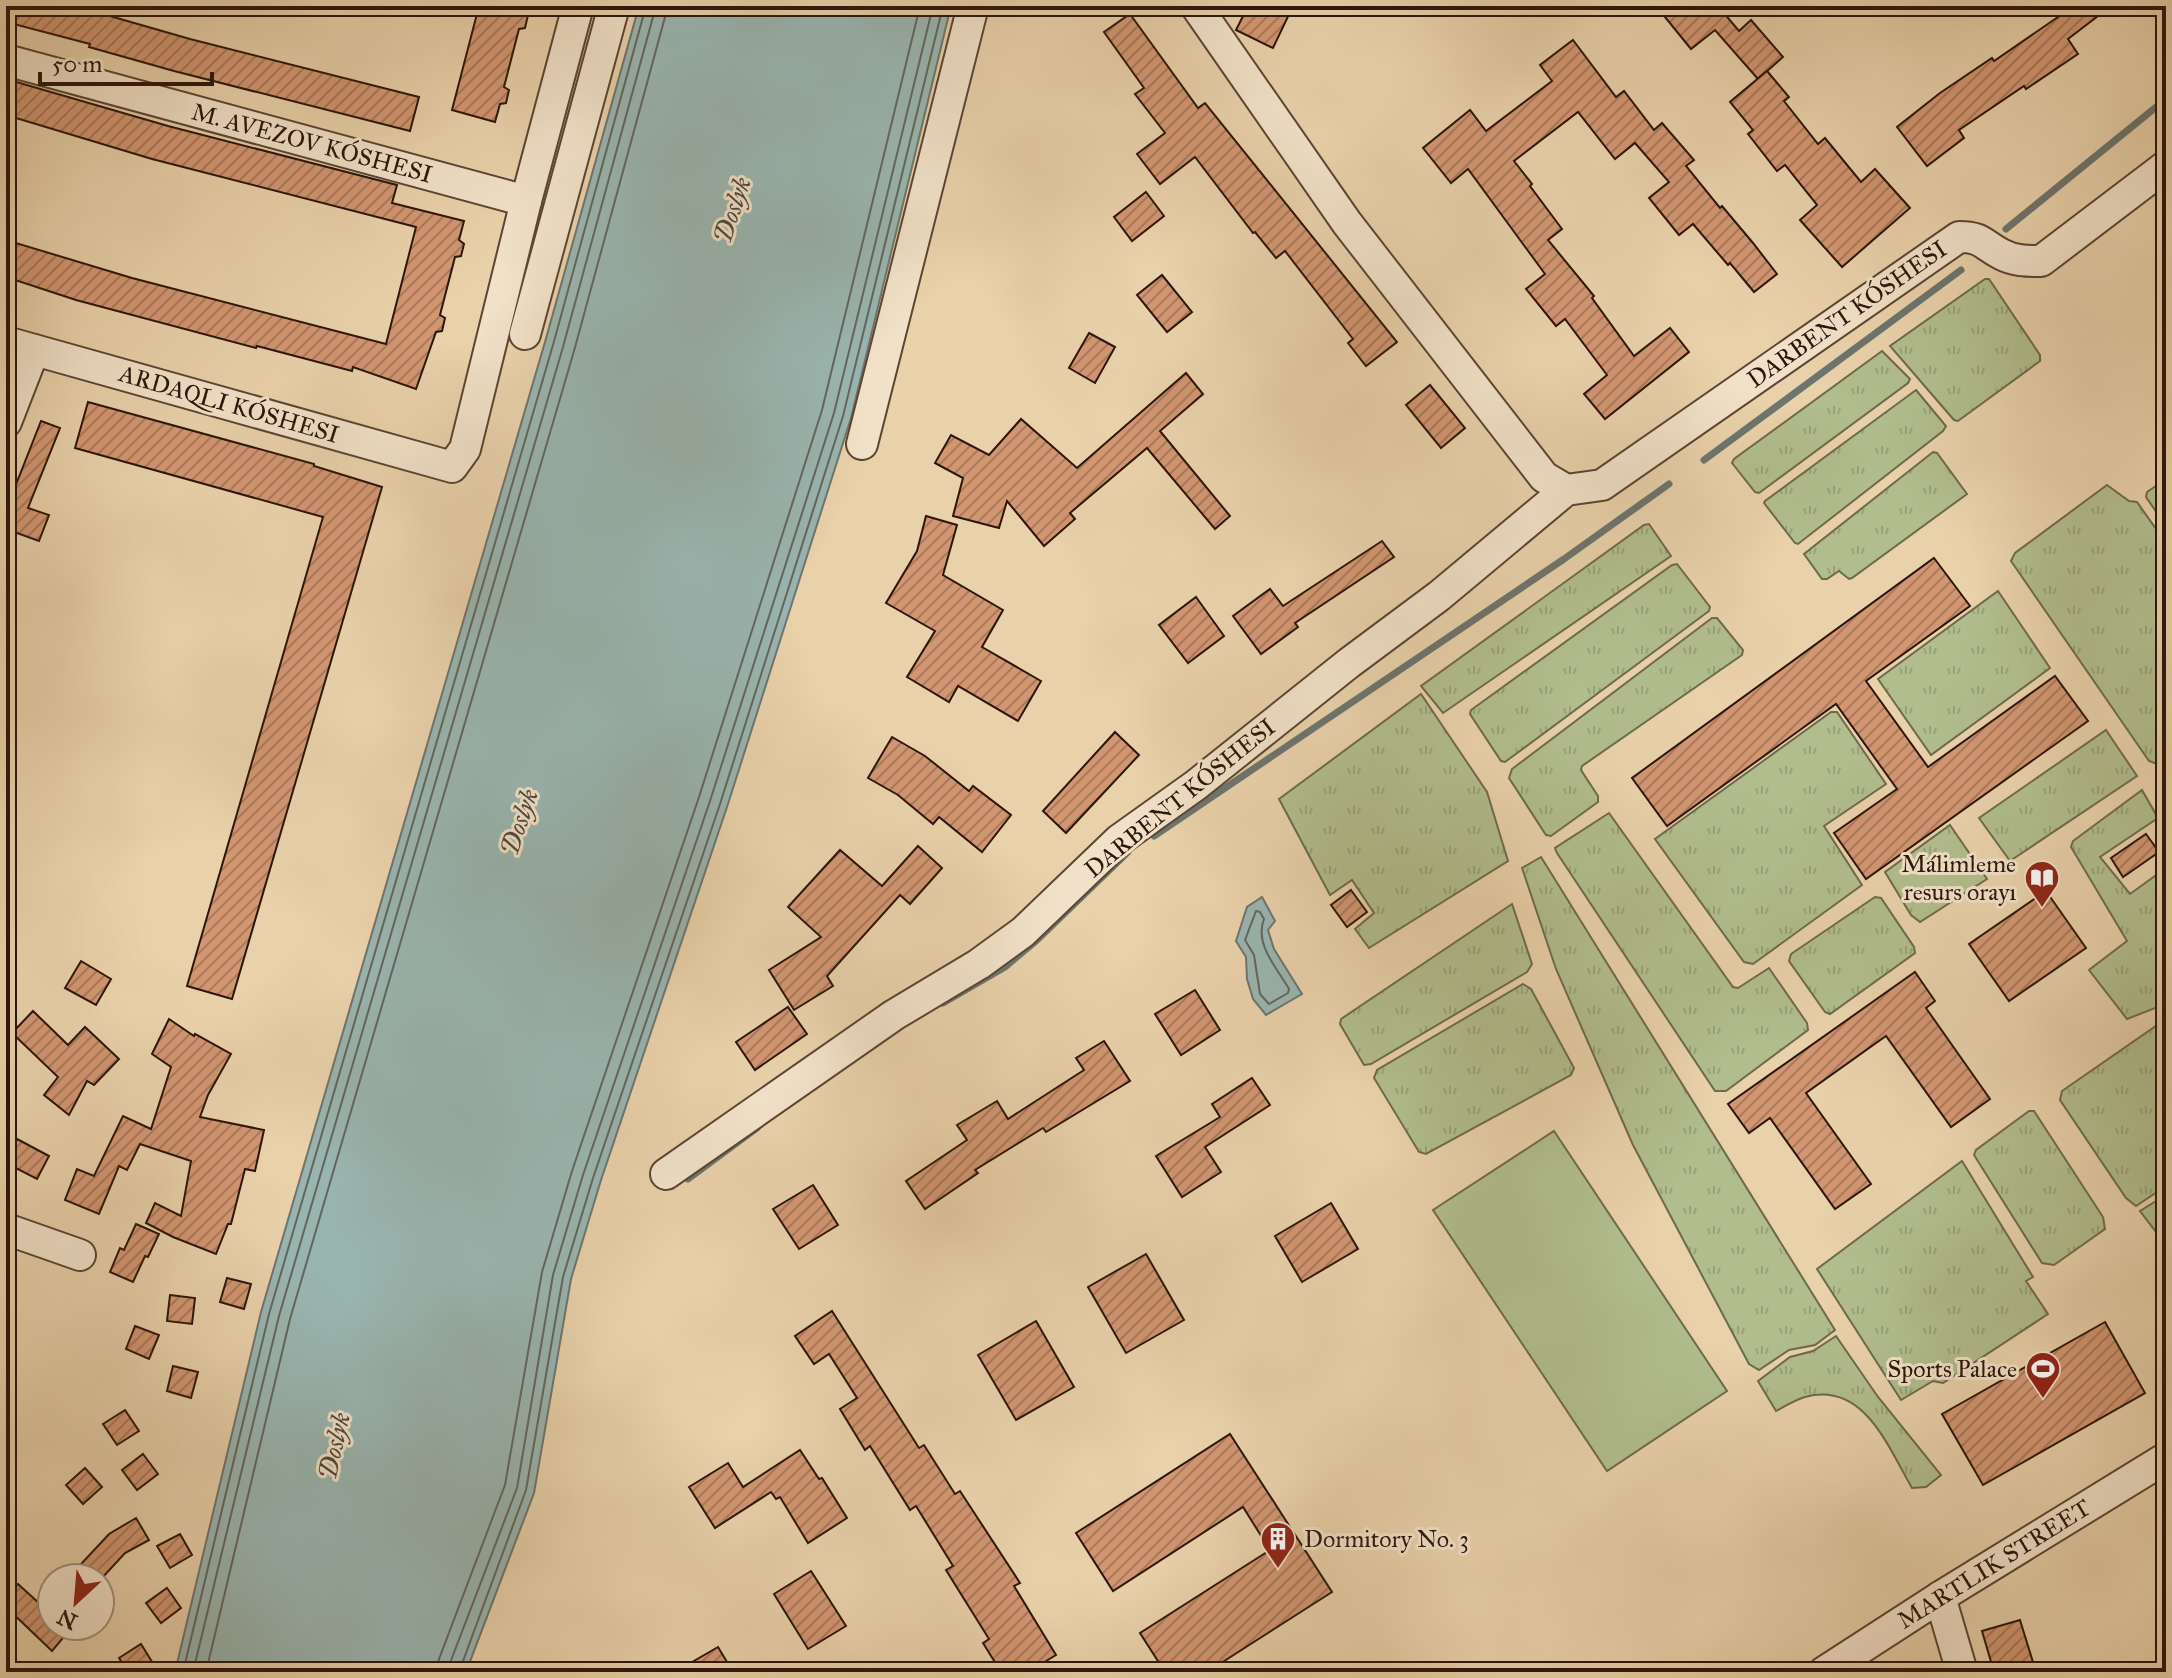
<svg xmlns="http://www.w3.org/2000/svg" width="2172" height="1678" font-family="'IM FELL Great Primer',serif">
	<defs>
		<pattern id="grass-tufts" width="24" height="20" patternUnits="userSpaceOnUse" patternTransform="scale(2)"><rect width="24" height="20" fill="#b1bd8d"/><path d="M3 7l-1-3M5 7V3M7 7l1-3M15 17l-1-3M17 17v-4M19 17l1-3" fill="none" stroke="#98a278"/></pattern>
		<pattern id="building-hatch" width="6" height="6" patternUnits="userSpaceOnUse" patternTransform="scale(2)"><rect width="6" height="6" fill="#d29671"/><path d="M-1 1l2-2M0 6l6-6M5 7l2-2" fill="none" stroke="#ab795b"/></pattern>
	</defs>
	<rect width="100%" height="100%" fill="#e9d1aa"/>
	<filter id="stains"><feTurbulence type="fractalNoise" baseFrequency=".0025" numOctaves="4"/><feColorMatrix values="0 0 0 0 .2 0 0 0 0 .09 0 0 0 0 .02 0 0 0 .5 -.17"/></filter>
	<radialGradient id="worn" r=".72"><stop offset=".6" stop-color="#630" stop-opacity="0"/><stop offset="1" stop-color="#630" stop-opacity=".3"/></radialGradient>
	<g fill="url(#grass-tufts)" stroke="#6e6a4c" stroke-width="2">
		<polygon points="1985,279 1989,279 2040,355 2040,361 1958,421 1954,420 1890,346"/>
		<polygon points="1882,351 1910,379 1908,383 1759,493 1755,492 1732,463 1734,459"/>
		<polygon points="1916,390 1946,426 1943,431 1798,544 1795,543 1764,503 1765,501"/>
		<polygon points="1933,452 1937,453 1967,494 1852,578 1849,579 1839,571 1827,579 1822,579 1804,554"/>
		<polygon points="2166,479 2166,526 2146,497 2147,492"/>
		<polygon points="2107,485 2129,501 2137,502 2166,543 2166,758 2157,764 2149,761 2011,561 2015,553"/>
		<polygon points="1649,524 1671,556 1443,713 1421,686 1644,525"/>
		<polygon points="1677,564 1710,607 1709,611 1505,762 1501,761 1470,714 1471,710 1672,565"/>
		<polygon points="1998,591 2050,668 1931,755 1878,679"/>
		<polygon points="1712,618 1717,618 1743,650 1742,655 1582,766 1581,770 1598,796 1598,802 1551,836 1546,835 1509,778 1512,769"/>
		<polygon points="1421,694 1487,792 1508,861 1369,948 1355,929 1374,913 1352,880 1330,895 1279,799"/>
		<polygon points="1831,712 1837,712 1886,784 1824,826 1862,885 1753,964 1744,962 1655,839"/>
		<polygon points="2106,730 2137,776 2010,861 1979,818"/>
		<polygon points="2142,790 2158,818 2100,857 2130,894 2166,868 2166,1000 2158,1007 2127,1019 2089,970 2127,941 2071,847 2073,841"/>
		<polygon points="1609,813 1733,987 1738,988 1769,968 1807,1023 1808,1030 1726,1091 1715,1091 1557,853 1555,848"/>
		<polygon points="1950,825 1987,879 1920,922 1911,915 1885,872"/>
		<polygon points="1541,857 1835,1330 1815,1345 1789,1350 1759,1370 1749,1364 1633,1145 1556,969 1522,868"/>
		<polygon points="1875,897 1881,898 1914,947 1915,953 1830,1014 1825,1012 1789,961 1791,954"/>
		<polygon points="1512,904 1532,964 1527,972 1371,1064 1364,1065 1340,1024 1341,1019"/>
		<polygon points="1523,984 1531,989 1574,1068 1571,1075 1426,1154 1419,1152 1374,1078 1377,1070"/>
		<polygon points="2166,1019 2166,1186 2136,1206 2126,1198 2060,1100 2062,1091"/>
		<polygon points="2029,1111 2034,1111 2103,1217 2105,1229 2054,1265 2042,1263 1974,1155 1976,1150"/>
		<polygon points="1962,1161 2033,1277 2026,1281 2048,1314 1943,1383 1933,1381 1901,1400 1817,1269"/>
		<polygon points="2166,1195 2166,1245 2140,1211"/>
		<path d="M1836 1336 1878 1397 1941 1475 1926 1487 1912 1488C1888 1447 1864 1381 1805 1397 1795 1400 1785 1406 1776 1411L1758 1381 1790 1357 1813 1351Z"/>
	</g>
	<polygon fill="#b1bd8d" stroke="#6e6a4c" stroke-width="2" points="1554,1131 1727,1391 1607,1471 1433,1210"/>
	<g fill="#99b5b0" stroke="#6d756e" stroke-width="2">
		<polygon points="639,6 951,6 851,418 727,807 601,1180 571,1279 534,1493 466,1672 175,1672 261,1312 545,342"/>
		<polygon points="1262,897 1275,921 1268,930 1274,949 1302,994 1266,1015 1253,999 1247,979 1246,957 1236,941 1247,907"/>
	</g>
	<g fill="none" stroke-linecap="round" stroke-linejoin="round">
		<g stroke="#62665e" stroke-width="2">
			<path d="M1256 911 1260 912 1264 919C1254 944 1277 968 1289 989L1288 993 1269 1004 1260 994 1254 955 1245 940Z"/>
			<polyline points="183,1672 269,1314 553,345 646,6"/>
			<polyline points="193,1672 279,1316 563,347 656,6"/>
			<polyline points="206,1672 290,1319 574,351 668,6"/>
			<polyline points="437,1672 439,1659 505,1485 542,1272 572,1171 699,797 822,410 920,6"/>
			<polyline points="449,1672 450,1663 517,1488 553,1275 583,1175 710,801 834,413 933,6"/>
			<polyline points="459,1672 526,1490 563,1277 593,1178 720,804 843,416 943,6"/>
		</g>
		<g stroke="#6d756e" stroke-width="7">
			<polyline points="2006,229 2166,99"/>
			<polyline points="1704,460 1961,270"/>
			<polyline points="1154,836 1564,559 1669,484"/>
			<polyline points="943,1003 1005,967 1037,940 1128,852"/>
			<polyline points="688,1179 757,1128"/>
		</g>
	</g>
	<g fill="url(#building-hatch)" stroke="#2c160b" stroke-width="2">
		<polygon points="6,6 90,6 89,10 190,39 419,97 410,131 174,71 89,47 90,44 6,22"/>
		<polygon points="479,6 525,6 523,12 528,15 525,28 519,29 504,87 509,90 506,103 500,104 495,122 452,110"/>
		<polygon points="1248,6 1293,6 1273,48 1236,30"/>
		<polygon points="1656,6 1718,6 1739,31 1751,20 1783,57 1758,79 1715,30 1691,49"/>
		<polygon points="2074,6 2111,6 2068,39 2078,54 2026,89 2024,86 1959,130 1964,138 1927,166 1897,127 1940,93 1992,58 1994,61"/>
		<polygon points="1130,14 1198,108 1205,103 1397,342 1366,366 1348,343 1353,339 1285,251 1276,258 1255,232 1253,233 1195,157 1160,184 1137,154 1165,133 1135,94 1144,88 1104,32"/>
		<polygon points="1573,40 1616,97 1624,91 1654,130 1662,123 1694,160 1686,166 1720,208 1722,206 1753,243 1777,274 1754,292 1730,263 1728,265 1693,224 1679,235 1649,198 1669,182 1635,143 1615,159 1578,112 1514,161 1532,184 1530,186 1562,229 1548,240 1594,296 1592,298 1634,356 1670,328 1689,352 1605,419 1584,394 1607,375 1565,319 1556,326 1526,289 1545,274 1468,169 1451,183 1423,148 1470,110 1486,131 1552,81 1540,65"/>
		<polygon points="1767,71 1789,97 1784,101 1818,144 1825,138 1861,182 1875,169 1910,208 1842,267 1800,220 1817,205 1785,165 1777,171 1748,134 1753,130 1730,102"/>
		<polygon points="6,79 168,126 397,185 392,203 464,221 459,240 464,244 461,256 455,257 440,315 445,318 442,331 436,332 416,389 353,367 352,371 257,346 256,348 76,300 6,277 6,240 132,278 386,344 416,227 152,159 6,115"/>
		<polygon points="1146,192 1164,216 1132,241 1114,217"/>
		<polygon points="1162,275 1192,312 1167,332 1137,295"/>
		<polygon points="1089,333 1115,347 1095,383 1069,368"/>
		<polygon points="1186,373 1203,394 1160,431 1230,516 1215,529 1147,448 1070,513 1075,519 1044,546 1007,501 999,528 953,516 963,478 935,463 951,435 989,455 1021,419 1077,468"/>
		<polygon points="1430,385 1465,428 1441,448 1406,405"/>
		<polygon points="88,402 314,464 314,466 382,487 232,999 187,986 323,517 75,448"/>
		<polygon points="41,421 60,428 28,508 49,515 39,541 6,529 6,510"/>
		<polygon points="926,516 957,525 943,575 1003,610 982,647 1041,681 1018,721 958,686 949,702 907,677 935,631 886,603 917,551"/>
		<polygon points="1382,541 1394,557 1295,623 1298,627 1261,654 1233,616 1270,589 1283,606"/>
		<polygon points="1934,558 1970,606 1866,681 1928,767 2055,676 2088,721 1866,879 1834,833 1897,789 1836,704 1667,826 1632,778"/>
		<polygon points="1196,597 1224,636 1188,663 1159,625"/>
		<polygon points="1115,732 1139,755 1066,833 1043,811"/>
		<polygon points="892,737 925,756 969,791 973,786 1011,815 982,852 939,817 933,824 898,795 868,778"/>
		<polygon points="2146,834 2159,852 2123,877 2111,858"/>
		<polygon points="918,846 942,868 910,904 900,895 827,976 833,986 794,1010 769,970 821,937 788,907 840,850 882,886"/>
		<polygon points="1351,890 1367,912 1347,927 1331,905"/>
		<polygon points="2046,891 2086,948 2009,1001 1969,944"/>
		<polygon points="81,961 111,979 96,1005 65,988"/>
		<polygon points="1915,972 1935,1001 1926,1008 1990,1099 1951,1127 1886,1036 1806,1093 1871,1184 1835,1209 1770,1118 1749,1133 1728,1104"/>
		<polygon points="1195,990 1220,1030 1181,1055 1155,1014"/>
		<polygon points="788,1007 807,1034 755,1070 736,1042"/>
		<polygon points="33,1011 68,1045 85,1027 119,1059 94,1085 87,1081 69,1115 44,1095 58,1077 12,1033"/>
		<polygon points="169,1019 194,1036 195,1034 231,1054 208,1095 200,1117 264,1130 255,1171 245,1169 231,1224 228,1224 216,1254 173,1237 146,1223 155,1203 181,1216 191,1161 140,1144 127,1170 119,1166 99,1214 65,1200 77,1169 94,1176 123,1116 151,1129 171,1067 152,1054"/>
		<polygon points="1104,1041 1130,1081 1046,1132 1043,1128 975,1170 978,1173 925,1209 906,1181 967,1140 957,1125 997,1101 1008,1119 1084,1070 1076,1058"/>
		<polygon points="1252,1078 1270,1105 1205,1147 1221,1172 1182,1197 1156,1156 1220,1117 1212,1104"/>
		<polygon points="17,1139 49,1156 37,1179 6,1163"/>
		<polygon points="813,1185 838,1225 799,1249 773,1209"/>
		<polygon points="1331,1203 1358,1249 1302,1282 1275,1236"/>
		<polygon points="136,1224 159,1234 148,1257 145,1256 133,1282 110,1272 120,1248 124,1250"/>
		<polygon points="1146,1254 1184,1320 1126,1353 1088,1287"/>
		<polygon points="227,1278 251,1284 244,1309 220,1302"/>
		<polygon points="170,1295 195,1298 192,1324 167,1321"/>
		<polygon points="832,1311 919,1448 924,1445 955,1494 960,1491 1020,1583 1014,1586 1056,1655 1028,1672 1001,1672 983,1643 989,1639 946,1570 953,1566 916,1506 910,1510 870,1446 865,1450 840,1409 857,1398 829,1354 814,1364 795,1336"/>
		<polygon points="1036,1321 1074,1387 1016,1420 978,1355"/>
		<polygon points="2105,1322 2145,1393 1983,1485 1942,1414"/>
		<polygon points="135,1326 159,1335 149,1359 126,1349"/>
		<polygon points="173,1366 198,1372 191,1398 167,1391"/>
		<polygon points="125,1410 139,1431 117,1445 103,1424"/>
		<polygon points="1230,1434 1332,1592 1207,1672 1165,1672 1140,1633 1270,1550 1243,1507 1113,1591 1076,1533"/>
		<polygon points="800,1450 819,1479 822,1478 847,1518 808,1543 780,1497 776,1499 771,1492 715,1528 689,1487 728,1463 743,1487"/>
		<polygon points="143,1454 158,1474 137,1490 122,1470"/>
		<polygon points="85,1468 102,1487 83,1504 66,1485"/>
		<polygon points="136,1518 149,1540 125,1553 102,1578 68,1578 109,1534"/>
		<polygon points="180,1534 192,1555 170,1568 157,1546"/>
		<polygon points="811,1571 846,1626 808,1649 774,1594"/>
		<polygon points="18,1584 52,1615 52,1626 73,1626 52,1651 6,1607 6,1597"/>
		<polygon points="167,1588 181,1608 161,1623 146,1603"/>
		<polygon points="2020,1620 2036,1672 1994,1672 1982,1631"/>
		<polygon points="141,1644 154,1665 144,1672 128,1672 119,1658"/>
		<polygon points="718,1647 733,1672 675,1672"/>
	</g>
	<g fill="none" stroke-linecap="round" stroke-linejoin="round">
		<defs>
			<g id="minor">
				<polyline points="1196,6 1347,223 1544,477 1566,490"/>
				<polyline points="6,60 526,201"/>
				<polyline points="525,334 614,6"/>
				<polyline points="6,342 452,467 465,449 526,201 578,6"/>
				<polyline points="6,422 34,350"/>
				<polyline points="862,444 973,6"/>
				<path d="M666 1174 894 1015 979 964 1023 932 1119 840 1196 785 1349 663 1439 596 1566 490 1602 485 1959 237C1982 237 1982 244 2001 254 2014 261 2026 261 2041 261L2166 166"/>
				<polyline points="6,1229 80,1255"/>
				<polyline points="1940,1597 1962,1672"/>
				<polyline points="1824,1672 1940,1597 2166,1458"/>
			</g>
		</defs>
		<use href="#minor" stroke="#5b4533" stroke-width="34"/>
		<use href="#minor" stroke="#f1e1c8" stroke-width="30"/>
	</g>
	<defs>
		<symbol id="library-pin" viewBox="-11 -11 22 30"><path d="M0 17L-7.5 6A9.5 9.5 0 1 1 7.5 6Z" fill="#8f2418" stroke="#f1e1c8"/><path d="M-6-4Q-3-5.5-.7-3.5V5Q-3 3-6 4ZM6-4Q3-5.5 .7-3.5V5Q3 3 6 4Z" fill="#fff"/></symbol>
		<symbol id="stadium-pin" viewBox="-11 -11 22 30"><path d="M0 17L-7.5 6A9.5 9.5 0 1 1 7.5 6Z" fill="#8f2418" stroke="#f1e1c8"/><path d="M0-5a6.5 5 0 1 0 0 10a6.5 5 0 1 0 0-10ZM-3.5-1.8h7v3.6h-7Z" fill="#fff"/></symbol>
		<symbol id="building-pin" viewBox="-11 -11 22 30"><path d="M0 17L-7.5 6A9.5 9.5 0 1 1 7.5 6Z" fill="#8f2418" stroke="#f1e1c8"/><path d="M-4-6H4V6H1V3H-1V6H-4ZM-2.5-4.3h1.7v1.8h-1.7ZM.8-4.3h1.7v1.8H.8ZM-2.5-1h1.7V.8h-1.7ZM.8-1h1.7V.8H.8Z" fill="#fff"/></symbol>
	</defs>
	<g fill-rule="evenodd">
		<use href="#library-pin" x="2022" y="858" width="40" height="54"/>
		<use href="#stadium-pin" x="2023" y="1349" width="40" height="54"/>
		<use href="#building-pin" x="1258" y="1519" width="40" height="54"/>
	</g>
	<g text-anchor="middle" stroke-width="6" stroke-linejoin="round" paint-order="stroke">
		<g font-size="24" fill="#2c160b" stroke="#f1e1c8">
			<text transform="translate(312 143) rotate(15)" y="8">M. AVEZOV KÓSHESI</text>
			<text transform="translate(1847 314) rotate(-35)" y="8">DARBENT KÓSHESI</text>
			<text transform="translate(229 404) rotate(16)" y="8">ARDAQLI KÓSHESI</text>
			<text transform="translate(1180 798) rotate(-39)" y="8">DARBENT KÓSHESI</text>
			<text transform="translate(1994 1564) rotate(-32)" y="8">MARTLIK STREET</text>
		</g>
		<g font-size="24" fill="#2c160b" stroke="#f1e1c8" text-anchor="end">
			<text x="2016" y="872">Málimleme<tspan x="2016" dy="28">resurs orayı</tspan></text>
			<text x="2017" y="1377">Sports Palace</text>
			<text x="1304" y="1547" text-anchor="start">Dormitory No. 3</text>
		</g>
		<g font-size="26" font-style="italic" fill="#4d463d" stroke="#f1e1c8">
			<text transform="translate(732 210) rotate(-71)" y="9">Doslyk</text>
			<text transform="translate(519 822) rotate(-71)" y="9">Doslyk</text>
			<text transform="translate(334 1446) rotate(-77)" y="9">Doslyk</text>
		</g>
	</g>
	<rect width="2172" height="1678" fill="none" stroke="#e9d1aa" stroke-width="32"/>
	<rect x="8" y="8" width="2156" height="1662" fill="none" stroke="#2c160b" stroke-width="4"/>
	<rect x="16" y="16" width="2140" height="1646" fill="none" stroke="#2c160b" stroke-width="2"/>
	<g transform="translate(76 1602) rotate(206)"><circle r="38" fill="#f1e1c8" stroke="#a2907c" stroke-width="2"/>
	<path d="M0-6L14 30L0 20L-14 30Z" fill="#8f2418"/>
	<text y="-12" font-size="22" font-weight="bold" text-anchor="middle" fill="#2c160b">N</text>
	</g>
	<path d="M40 72v12h172v-12" fill="none" stroke="#2c160b" stroke-width="4"/>
	<text x="52" y="72" font-size="24" fill="#2c160b" stroke="#f1e1c8" stroke-width="6" paint-order="stroke">50 m</text>
	<rect width="100%" height="100%" filter="url(#stains)"/>
	<rect width="100%" height="100%" fill="url(#worn)"/>
</svg>
